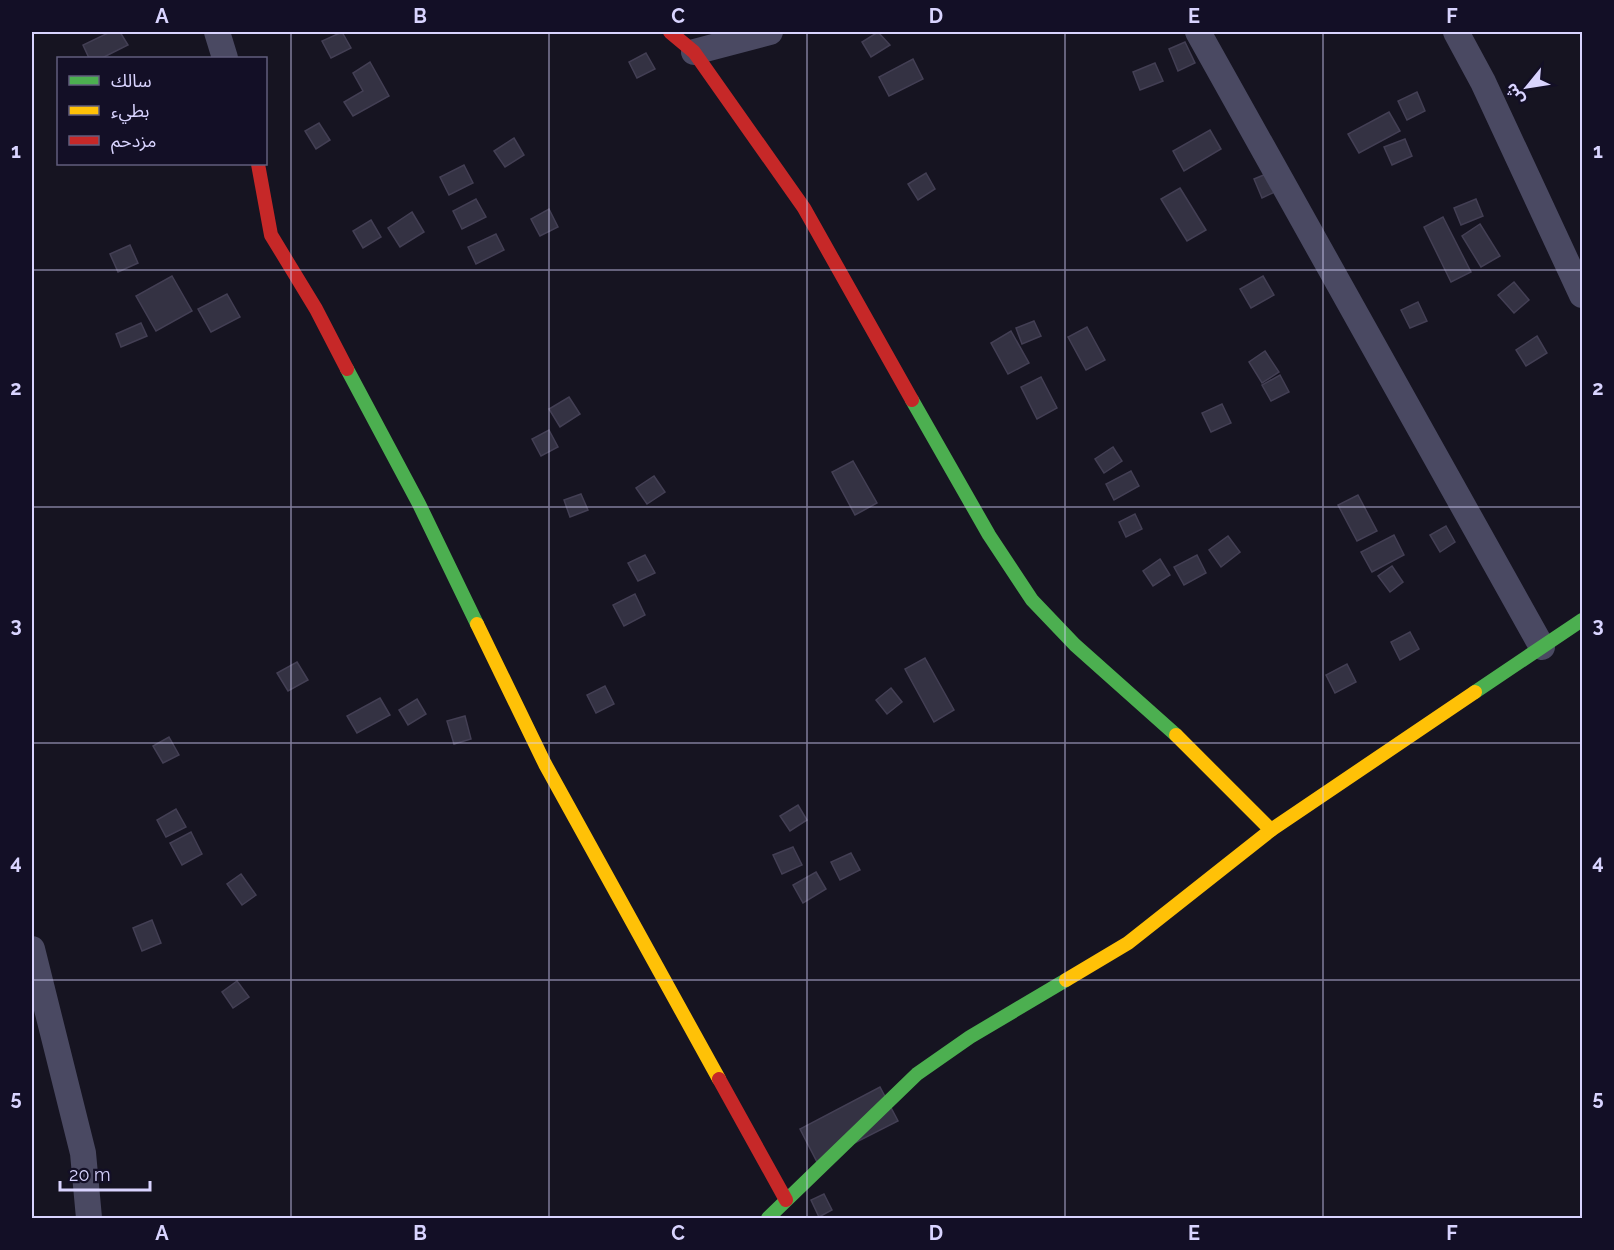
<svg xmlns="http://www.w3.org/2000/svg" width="1614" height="1250" font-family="Raleway,'Noto Sans Arabic',sans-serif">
	<rect width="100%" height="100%" fill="#161421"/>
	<g fill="#343243" stroke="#433f54" stroke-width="1.5">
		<polygon points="110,32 120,32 128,45 102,58 89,58 83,45"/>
		<polygon points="342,32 351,48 331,58 322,41"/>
		<polygon points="878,32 890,45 871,57 862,42"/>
		<polygon points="1185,42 1195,63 1178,71 1169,49"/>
		<polygon points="646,53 655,69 637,78 629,62"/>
		<polygon points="913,59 923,79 889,96 879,77"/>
		<polygon points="370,62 389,96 353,116 344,102 363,91 353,73"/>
		<polygon points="1155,63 1163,81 1140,90 1133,72"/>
		<polygon points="1417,92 1425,111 1407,120 1398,101"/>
		<polygon points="1389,112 1400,131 1359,153 1348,134"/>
		<polygon points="319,123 330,140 316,149 305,131"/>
		<polygon points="1210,130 1221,149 1184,171 1173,151"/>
		<polygon points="514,138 524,155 505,167 494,151"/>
		<polygon points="1405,139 1412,156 1392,165 1384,147"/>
		<polygon points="464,165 473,183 449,195 440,177"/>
		<polygon points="1271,172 1279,190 1262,198 1254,179"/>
		<polygon points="926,173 935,189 918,200 908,184"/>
		<polygon points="1180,188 1206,230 1187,241 1161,199"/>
		<polygon points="476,199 486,217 462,229 453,211"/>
		<polygon points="1476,199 1483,216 1461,225 1454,208"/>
		<polygon points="549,209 558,227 540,236 531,219"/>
		<polygon points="412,212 424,232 400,247 388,228"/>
		<polygon points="1443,217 1471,272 1451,282 1424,227"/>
		<polygon points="371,220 381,237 363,248 353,231"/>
		<polygon points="1480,224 1500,256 1481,267 1462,236"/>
		<polygon points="496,234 504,250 476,264 468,247"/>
		<polygon points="130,245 138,263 118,272 110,254"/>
		<polygon points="172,276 192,311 156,331 136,296"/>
		<polygon points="1263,276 1274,295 1251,308 1240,289"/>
		<polygon points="1514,282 1529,300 1514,313 1498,295"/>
		<polygon points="227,294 240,317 211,332 198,309"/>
		<polygon points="1418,302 1427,321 1410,328 1401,310"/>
		<polygon points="1034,321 1041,336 1022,344 1016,328"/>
		<polygon points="141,323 147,336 121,347 116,334"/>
		<polygon points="1087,327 1105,360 1086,370 1068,337"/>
		<polygon points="1011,331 1029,363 1008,374 991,343"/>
		<polygon points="1537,336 1547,353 1526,366 1516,350"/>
		<polygon points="1265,351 1279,372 1262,383 1249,362"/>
		<polygon points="1280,375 1289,392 1271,401 1262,385"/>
		<polygon points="1041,377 1057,408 1037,419 1021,387"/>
		<polygon points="569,397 580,414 560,427 549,409"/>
		<polygon points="1222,404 1231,423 1211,432 1202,413"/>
		<polygon points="549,430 558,447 541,456 532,439"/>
		<polygon points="1113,447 1122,461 1104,473 1095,459"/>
		<polygon points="853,461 877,503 855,515 832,472"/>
		<polygon points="1131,471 1139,486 1114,500 1106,484"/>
		<polygon points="654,476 665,492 647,504 636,488"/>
		<polygon points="581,494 588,510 570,517 564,500"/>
		<polygon points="1358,495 1377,531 1357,541 1338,505"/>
		<polygon points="1135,514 1142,529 1126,537 1119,522"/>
		<polygon points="1446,526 1455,542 1440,552 1430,535"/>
		<polygon points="1394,535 1404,555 1372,572 1361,552"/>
		<polygon points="1228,536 1240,552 1221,567 1209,550"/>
		<polygon points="645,555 655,573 638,581 628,563"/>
		<polygon points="1197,555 1206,573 1184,585 1174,567"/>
		<polygon points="1160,559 1170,575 1153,586 1143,571"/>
		<polygon points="1392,566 1403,582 1390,592 1378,576"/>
		<polygon points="635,594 645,615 624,626 613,605"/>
		<polygon points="1410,632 1419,649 1400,660 1391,642"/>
		<polygon points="925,658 954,710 934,722 905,669"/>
		<polygon points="297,662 308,680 288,691 277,673"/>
		<polygon points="1347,664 1356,682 1335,693 1326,675"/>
		<polygon points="605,686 614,704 596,713 587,695"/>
		<polygon points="891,688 902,702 887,714 876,700"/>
		<polygon points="380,698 390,715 357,733 347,716"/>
		<polygon points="417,699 426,714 408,725 399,710"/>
		<polygon points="465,716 471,739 454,744 447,721"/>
		<polygon points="169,737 179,755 163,763 153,746"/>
		<polygon points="798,805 807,820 790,831 780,816"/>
		<polygon points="176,809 186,827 166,837 157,820"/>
		<polygon points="191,832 202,854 182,865 170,843"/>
		<polygon points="793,847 802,865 782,874 773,855"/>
		<polygon points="851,853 860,870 840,880 831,862"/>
		<polygon points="816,872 826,889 803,903 793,885"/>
		<polygon points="241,874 256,895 242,905 227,884"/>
		<polygon points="152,920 161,943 142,951 133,928"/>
		<polygon points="237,981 249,997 233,1008 222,992"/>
		<polygon points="880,1087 898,1121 817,1162 800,1129"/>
		<polygon points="824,1194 832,1210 819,1217 811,1200"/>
	</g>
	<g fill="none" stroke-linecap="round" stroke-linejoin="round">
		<g stroke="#4a4962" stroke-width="26">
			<polyline points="217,32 225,58"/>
			<polyline points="1198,32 1542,647"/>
			<polyline points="1456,32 1483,82 1582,295"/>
			<polyline points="694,52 770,32"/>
			<polyline points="32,949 83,1153 89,1218"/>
		</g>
		<g stroke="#4caf50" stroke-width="14">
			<polyline points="347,369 419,504 477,624"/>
			<polyline points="912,400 989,535 1032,600 1075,645 1176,735"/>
			<polyline points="1475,692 1582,620"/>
			<polyline points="768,1218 917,1074 970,1037 1066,980"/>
		</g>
		<g stroke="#ffc107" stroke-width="14">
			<polyline points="477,624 545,764 719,1079"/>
			<polyline points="1176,735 1271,830"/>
			<polyline points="1066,980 1128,943 1271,830 1475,692"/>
		</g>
		<g stroke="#c62828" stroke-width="14">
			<polyline points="670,32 694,52 804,208 912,400"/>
			<polyline points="258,164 271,235 316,309 347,369"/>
			<polyline points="719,1079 786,1200"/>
		</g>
	</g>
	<path fill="none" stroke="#d9d4ff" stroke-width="1.5" stroke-opacity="0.55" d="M291 32V1218M549 32V1218M807 32V1218M1065 32V1218M1323 32V1218M32 270H1582M32 507H1582M32 743H1582M32 980H1582"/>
	<rect width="1614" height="1250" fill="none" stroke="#130f26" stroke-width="66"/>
	<rect x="57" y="57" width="210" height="108" fill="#130f26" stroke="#625e7d" stroke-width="1.5"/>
	<rect x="69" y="76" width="30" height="9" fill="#4caf50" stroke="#625e7d" stroke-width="1.5"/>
	<text x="111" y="87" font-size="18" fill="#d9d4ff">سالك</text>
	<rect x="69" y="106" width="30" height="9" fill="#ffc107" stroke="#625e7d" stroke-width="1.5"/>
	<text x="111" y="117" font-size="18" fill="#d9d4ff">بطيء</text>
	<rect x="69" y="136" width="30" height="9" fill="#c62828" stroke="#625e7d" stroke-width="1.5"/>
	<text x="111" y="147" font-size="18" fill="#d9d4ff">مزدحم</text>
	<g transform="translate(1527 87) rotate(240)" stroke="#130f26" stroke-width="4.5" paint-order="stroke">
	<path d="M0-4.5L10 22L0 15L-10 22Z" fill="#d9d4ff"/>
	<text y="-9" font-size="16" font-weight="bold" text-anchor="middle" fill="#d9d4ff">ش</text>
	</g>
	<path d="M60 1181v9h90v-9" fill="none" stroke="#d9d4ff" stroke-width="3"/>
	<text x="69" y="1181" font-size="18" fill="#d9d4ff" stroke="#130f26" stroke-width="4.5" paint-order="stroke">20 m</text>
	<rect x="33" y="33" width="1548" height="1184" fill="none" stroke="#d9d4ff" stroke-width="2"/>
	<g font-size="20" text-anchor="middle" font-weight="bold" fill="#d9d4ff">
		<text x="162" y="23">A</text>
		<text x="420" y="23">B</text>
		<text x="678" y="23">C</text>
		<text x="936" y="23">D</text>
		<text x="1194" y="23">E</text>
		<text x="1452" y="23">F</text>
		<text x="16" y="158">1</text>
		<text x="1598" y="158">1</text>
		<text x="16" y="395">2</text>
		<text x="1598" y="395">2</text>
		<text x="16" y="632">3</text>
		<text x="1598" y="632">3</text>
		<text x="16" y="869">4</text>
		<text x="1598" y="869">4</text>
		<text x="16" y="1105">5</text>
		<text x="1598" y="1105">5</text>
		<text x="162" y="1240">A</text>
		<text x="420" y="1240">B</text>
		<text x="678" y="1240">C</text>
		<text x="936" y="1240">D</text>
		<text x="1194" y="1240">E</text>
		<text x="1452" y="1240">F</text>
	</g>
</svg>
